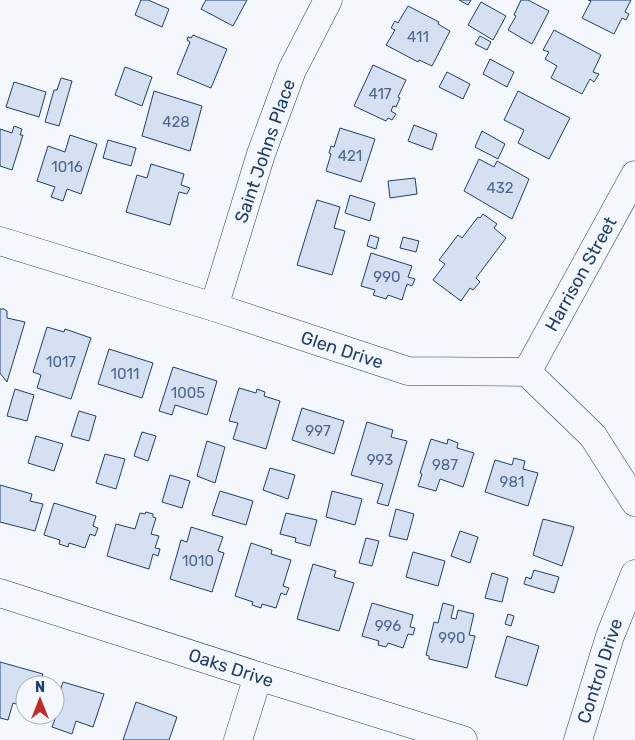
<svg xmlns="http://www.w3.org/2000/svg" width="635" height="740" font-family="Rubik,sans-serif">
	<rect width="100%" height="100%" fill="#f4f7fb"/>
	<g fill="#d5e0f0" stroke="#1d3f73">
		<polygon points="141,0 148,0 169,9 162,27 135,15"/>
		<polygon points="206,0 247,0 233,26 201,9"/>
		<polygon points="459,0 471,0 468,5"/>
		<polygon points="521,0 528,0 549,11 532,44 508,30 516,16 514,15"/>
		<polygon points="588,0 631,0 625,12 629,14 626,20 622,18 614,34 582,18 591,1"/>
		<polygon points="481,2 506,16 493,40 468,25"/>
		<polygon points="408,6 439,22 438,24 450,31 432,66 419,60 418,62 386,45 395,30 391,28 395,21 398,23"/>
		<polygon points="554,30 601,55 593,72 599,74 594,82 590,79 582,94 551,78 557,66 545,59 549,52 543,50"/>
		<polygon points="193,35 227,49 211,88 177,74 190,42 187,40 188,37 191,38"/>
		<polygon points="480,36 491,42 487,50 475,44"/>
		<polygon points="490,59 514,72 507,87 483,74"/>
		<polygon points="373,65 406,80 398,97 400,98 396,107 393,106 391,111 396,114 392,120 388,118 386,121 354,106"/>
		<polygon points="125,67 152,77 142,106 115,95"/>
		<polygon points="447,72 470,84 463,99 439,87"/>
		<polygon points="61,78 72,81 59,126 45,122 54,90 57,90"/>
		<polygon points="14,82 46,92 39,117 6,107"/>
		<polygon points="154,91 202,106 190,151 142,136"/>
		<polygon points="518,91 570,118 549,159 518,143 524,130 504,120"/>
		<polygon points="414,125 437,134 432,150 408,141"/>
		<polygon points="14,126 22,129 20,135 23,135 12,170 0,166 0,129 12,133"/>
		<polygon points="340,128 375,139 361,182 326,171 331,154 329,153 331,146 334,147"/>
		<polygon points="482,131 505,144 498,159 475,147"/>
		<polygon points="70,135 97,144 81,194 67,189 63,201 51,197 55,187 37,181 48,146 65,152"/>
		<polygon points="108,140 136,148 131,166 103,158"/>
		<polygon points="479,159 494,167 497,161 529,179 512,219 464,191"/>
		<polygon points="151,164 184,174 181,185 190,188 187,194 179,192 170,225 126,212 137,175 147,178"/>
		<polygon points="415,178 417,194 390,198 388,181"/>
		<polygon points="350,195 375,203 370,221 345,213"/>
		<polygon points="317,200 340,207 334,228 345,231 332,275 297,265"/>
		<polygon points="483,214 497,224 494,228 506,238 476,278 480,282 473,290 470,288 461,301 433,280 445,264 439,260 458,235 462,238 478,217 480,218"/>
		<polygon points="370,235 379,238 376,249 367,246"/>
		<polygon points="403,237 419,241 416,252 400,248"/>
		<polygon points="371,253 412,266 408,277 415,279 412,286 407,284 402,300 388,295 386,299 373,295 375,290 361,286"/>
		<polygon points="0,309 4,309 7,311 7,318 25,322 7,382 0,373"/>
		<polygon points="47,327 64,332 65,329 91,338 71,399 37,388 41,375 33,372"/>
		<polygon points="109,349 153,363 142,398 98,384"/>
		<polygon points="173,367 217,381 207,415 175,405 172,415 159,411"/>
		<polygon points="239,388 256,393 257,389 265,392 264,396 280,401 266,449 233,439 238,423 229,421"/>
		<polygon points="15,389 34,395 27,421 7,416"/>
		<polygon points="302,408 344,421 334,454 292,440"/>
		<polygon points="79,411 96,416 89,441 71,436"/>
		<polygon points="367,422 393,430 391,437 407,441 388,506 377,503 383,484 351,475"/>
		<polygon points="142,432 156,436 148,461 134,456"/>
		<polygon points="36,436 63,444 54,471 28,463"/>
		<polygon points="431,439 447,444 448,439 458,443 457,448 474,453 463,487 440,479 436,491 418,486 422,474 420,473"/>
		<polygon points="207,441 225,447 215,483 197,476"/>
		<polygon points="105,454 125,459 116,489 96,483"/>
		<polygon points="514,458 525,461 523,469 538,473 528,506 485,492 495,460 512,465"/>
		<polygon points="270,468 295,475 288,499 263,490"/>
		<polygon points="170,475 190,481 182,508 162,502"/>
		<polygon points="0,485 32,494 30,501 43,504 35,531 0,522"/>
		<polygon points="220,491 253,501 246,525 212,515"/>
		<polygon points="332,491 362,499 355,525 326,517"/>
		<polygon points="54,503 96,516 93,526 98,528 95,536 90,534 85,548 69,543 68,547 59,544 60,540 44,535"/>
		<polygon points="396,509 414,514 407,540 389,536"/>
		<polygon points="146,512 153,514 153,517 156,518 151,534 159,536 155,548 160,549 158,556 153,554 149,569 107,556 116,524 135,529 140,513 145,514"/>
		<polygon points="286,513 317,520 310,546 295,542 296,538 280,534"/>
		<polygon points="543,519 574,527 562,566 533,555"/>
		<polygon points="191,527 223,537 218,551 224,553 212,592 170,579 181,540 187,542"/>
		<polygon points="460,531 478,537 470,563 451,556"/>
		<polygon points="366,538 379,541 372,566 359,563"/>
		<polygon points="251,543 272,550 271,554 291,560 283,586 289,588 286,595 281,593 276,608 262,604 261,608 252,605 253,602 235,596"/>
		<polygon points="413,552 445,561 438,586 406,577"/>
		<polygon points="313,564 336,571 334,577 354,583 339,631 297,619"/>
		<polygon points="534,570 559,577 554,593 524,584 526,577 531,579"/>
		<polygon points="492,573 508,578 502,602 485,598"/>
		<polygon points="372,603 413,615 410,627 415,628 413,635 408,634 403,648 388,643 386,647 378,645 379,641 362,636"/>
		<polygon points="443,603 454,606 451,618 456,619 458,610 474,614 469,635 475,636 467,668 429,659 429,656 426,655 434,622 438,623"/>
		<polygon points="508,614 514,616 511,626 505,624"/>
		<polygon points="507,636 539,646 527,686 495,677"/>
		<polygon points="0,662 43,674 39,685 25,685 25,707 13,703 8,720 0,718"/>
		<polygon points="63,682 104,694 93,727 76,721 72,734 52,727 57,714 55,714 55,707"/>
		<polygon points="136,702 177,717 169,740 123,740"/>
		<polygon points="31,715 38,715 37,719 30,718"/>
	</g>
	<g fill="none" stroke-linecap="round" stroke-linejoin="round">
		<defs>
			<g id="minor">
				<polyline points="0,241 214,307 408,371 527,372 593,436 635,502"/>
				<polyline points="214,307 261,154 292,70 328,0"/>
				<polyline points="527,372 635,175"/>
				<polyline points="0,593 258,676 463,740"/>
				<polyline points="238,740 258,676"/>
				<polyline points="578,740 610,636 635,574"/>
			</g>
		</defs>
		<use href="#minor" stroke="#1d3f73" stroke-width="29"/>
		<use href="#minor" stroke="#f4f7fb" stroke-width="28"/>
	</g>
	<g text-anchor="middle" stroke-width="4" stroke-linejoin="round" paint-order="stroke">
		<g font-size="15" fill="#4b6792">
			<text x="418" y="42">411</text>
			<text x="380" y="99">417</text>
			<text x="176" y="127">428</text>
			<text x="350" y="161">421</text>
			<text x="67" y="172">1016</text>
			<text x="500" y="193">432</text>
			<text x="387" y="282">990</text>
			<text x="61" y="367">1017</text>
			<text x="125" y="379">1011</text>
			<text x="188" y="398">1005</text>
			<text x="318" y="436">997</text>
			<text x="380" y="465">993</text>
			<text x="445" y="470">987</text>
			<text x="512" y="487">981</text>
			<text x="198" y="566">1010</text>
			<text x="388" y="631">996</text>
			<text x="452" y="643">990</text>
		</g>
		<g font-size="18" fill="#1d3f73" stroke="#f4f7fb">
			<text transform="translate(265 151) rotate(-71)" y="6">Saint Johns Place</text>
			<text transform="translate(581 274) rotate(-61)" y="6">Harrison Street</text>
			<text transform="translate(342 350) rotate(18)" y="6">Glen Drive</text>
			<text transform="translate(231 668) rotate(18)" y="6">Oaks Drive</text>
			<text transform="translate(600 671) rotate(-72)" y="6">Control Drive</text>
		</g>
	</g>
	<g transform="translate(40 700)"><circle r="24" fill="#f4f7fb" stroke="#9eadc5"/>
	<path d="M0-4L9 19L0 12L-9 19Z" fill="#c62828"/>
	<text y="-8" font-size="14" font-weight="bold" text-anchor="middle" fill="#1d3f73">N</text>
	</g>
</svg>
